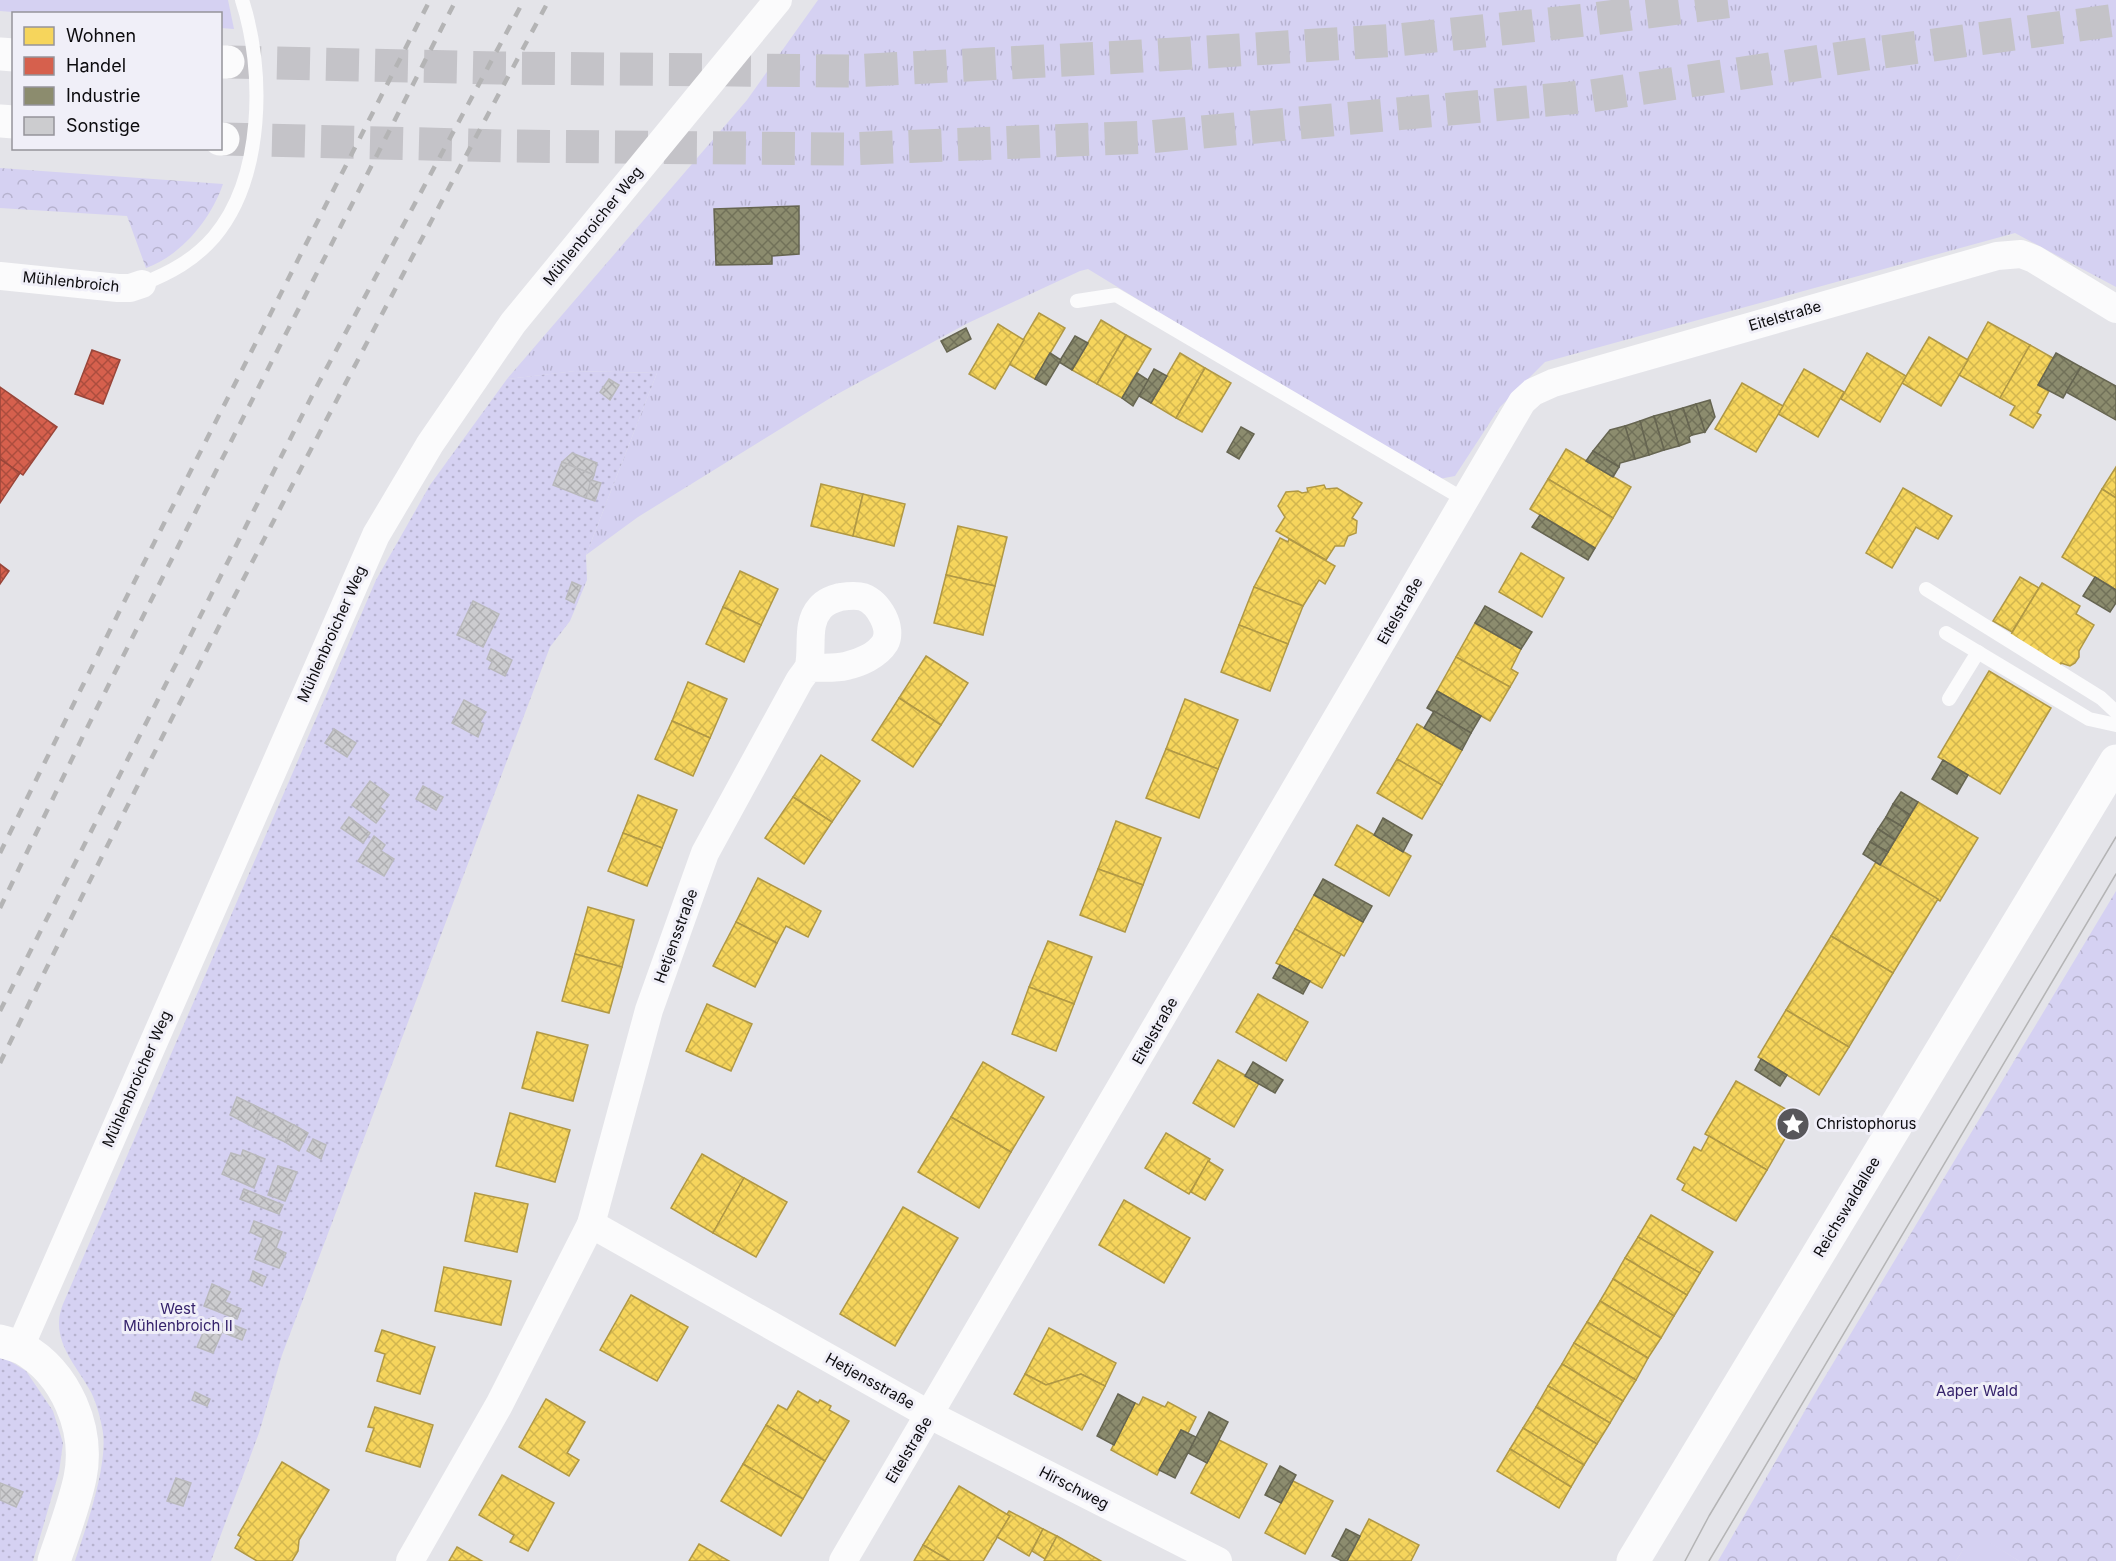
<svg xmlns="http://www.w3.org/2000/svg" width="2116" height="1561" font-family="Inter,sans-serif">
	<defs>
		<pattern id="forest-crowns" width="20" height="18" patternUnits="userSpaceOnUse" patternTransform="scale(1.5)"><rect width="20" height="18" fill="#d5d1f2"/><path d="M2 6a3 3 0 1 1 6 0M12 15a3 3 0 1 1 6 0" fill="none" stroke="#b6b2ce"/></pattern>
		<pattern id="park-tufts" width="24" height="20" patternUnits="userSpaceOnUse" patternTransform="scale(1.5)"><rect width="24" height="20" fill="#d5d1f2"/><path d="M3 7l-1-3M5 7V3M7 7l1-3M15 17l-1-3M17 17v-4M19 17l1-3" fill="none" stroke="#b6b2ce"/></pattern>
		<pattern id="garden-dots" width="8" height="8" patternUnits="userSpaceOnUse" patternTransform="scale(1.5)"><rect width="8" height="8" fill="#d5d1f2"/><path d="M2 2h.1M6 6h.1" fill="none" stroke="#b6b2ce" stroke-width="1.8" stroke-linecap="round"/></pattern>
		<pattern id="homes-cross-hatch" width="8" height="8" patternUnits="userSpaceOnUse" patternTransform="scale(1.5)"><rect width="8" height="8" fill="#f6d55c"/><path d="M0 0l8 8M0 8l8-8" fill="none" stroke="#d2b64f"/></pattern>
		<pattern id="shops-cross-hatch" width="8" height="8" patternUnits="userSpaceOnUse" patternTransform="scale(1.5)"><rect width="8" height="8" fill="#d6604d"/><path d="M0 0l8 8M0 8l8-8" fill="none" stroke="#ac4d3e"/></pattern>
		<pattern id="industry-cross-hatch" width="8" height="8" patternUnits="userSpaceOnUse" patternTransform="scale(1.5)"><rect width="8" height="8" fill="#8c8c6e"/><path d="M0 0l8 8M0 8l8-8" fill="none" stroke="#717159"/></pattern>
		<pattern id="building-cross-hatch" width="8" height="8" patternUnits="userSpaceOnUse" patternTransform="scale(1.5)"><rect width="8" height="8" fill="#cccccf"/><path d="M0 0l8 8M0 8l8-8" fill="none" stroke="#aeaeb1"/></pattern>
	</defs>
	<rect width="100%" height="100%" fill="#e4e4e9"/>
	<g fill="#d5d1f2">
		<polygon points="0,0 228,0 234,29 221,28 220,14 25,13 0,11"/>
		<polygon points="1974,1532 2019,1561 1956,1561"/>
	</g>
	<g fill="url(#forest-crowns)">
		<path d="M0 168 223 184C211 219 182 255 146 268L127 216 0 208Z"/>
		<polygon points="2116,891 2116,1561 2019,1561 1974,1533 1956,1561 1718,1561 1814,1395"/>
	</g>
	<polygon fill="url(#park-tufts)" points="818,0 2116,0 2116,287 2015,233 1545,362 1500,407 1455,476 1434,480 1088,269 1080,271 968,323 832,397 638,517 586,555 657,373 576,371 507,379 747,100"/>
	<g fill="url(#garden-dots)">
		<path d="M575 371 657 373 586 555 587 580 570 621 550 647 282 1355 259 1433 211 1561H75C86 1527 110 1461 102 1427 100 1416 96 1402 91 1392 79 1370 58 1348 59 1322 59 1316 61 1309 63 1304L376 580 430 485 507 379Z"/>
		<polygon points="0,1355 26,1371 53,1411 63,1443 59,1472 33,1561 0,1561"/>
	</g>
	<g fill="url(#homes-cross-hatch)" stroke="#b09845" stroke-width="1.5">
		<polygon points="1039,313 1065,328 1035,379 1009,364"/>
		<polygon points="1101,320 1126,335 1097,384 1072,370"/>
		<polygon points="1988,322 2030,345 2000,398 1959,375"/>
		<polygon points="998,324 1024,340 995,389 969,374"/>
		<polygon points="1126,335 1151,349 1122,398 1097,384"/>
		<polygon points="1929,337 1968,360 1941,406 1902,383"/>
		<polygon points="2030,345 2053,358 2038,385 2049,391 2037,413 2041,415 2033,428 2010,415 2015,406 2000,398"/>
		<polygon points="1180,353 1205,368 1176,418 1151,403"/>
		<polygon points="1867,353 1906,376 1880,422 1841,399"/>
		<polygon points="1205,368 1231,383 1202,432 1176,418"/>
		<polygon points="1804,369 1844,392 1818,437 1778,414"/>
		<polygon points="1742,383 1783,406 1756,452 1715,429"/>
		<polygon points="1566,449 1631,487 1613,518 1548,479"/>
		<polygon points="2116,467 2116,498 2102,489"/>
		<polygon points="1548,479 1613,518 1595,548 1530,509"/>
		<polygon points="821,484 863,494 853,536 811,526"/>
		<polygon points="1324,485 1326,489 1337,488 1362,503 1352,518 1357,521 1356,533 1348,536 1344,546 1335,546 1326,560 1276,531 1285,517 1278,506 1286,492 1298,491 1302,493 1308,492 1307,488"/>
		<polygon points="1903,488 1952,516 1938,539 1916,527 1892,568 1866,553"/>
		<polygon points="2102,489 2116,498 2116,590 2062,557"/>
		<polygon points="863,494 905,504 894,546 853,536"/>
		<polygon points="958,526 1007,537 995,586 946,575"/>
		<polygon points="1280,538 1288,542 1289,539 1335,566 1325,584 1319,580 1303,606 1254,587"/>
		<polygon points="1521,553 1564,578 1542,617 1499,592"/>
		<polygon points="740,571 778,589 761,625 723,607"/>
		<polygon points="946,575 995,586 983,635 934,623"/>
		<polygon points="2020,577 2039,588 2012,632 1993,621"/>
		<polygon points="2042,583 2080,606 2076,614 2094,625 2079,651 2079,657 2075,663 2070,666 2061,663 2060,666 2010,636"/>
		<polygon points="1254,587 1303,606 1288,644 1239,625"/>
		<polygon points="723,607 761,625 744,662 706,644"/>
		<polygon points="1475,623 1521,649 1511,669 1518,673 1510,687 1456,657"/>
		<polygon points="1239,625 1288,644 1270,691 1221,672"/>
		<polygon points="926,656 968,683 941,725 899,698"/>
		<polygon points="1456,657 1510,687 1490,721 1437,691"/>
		<polygon points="1989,671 2051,708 2000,794 1938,757"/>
		<polygon points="688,682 727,699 710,738 672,721"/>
		<polygon points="899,698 941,725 913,767 872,740"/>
		<polygon points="1185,699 1238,720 1218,769 1166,749"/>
		<polygon points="672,721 710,738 693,776 655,759"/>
		<polygon points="1417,724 1462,750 1442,785 1397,759"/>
		<polygon points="1166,749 1218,769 1199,818 1146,798"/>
		<polygon points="821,755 860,781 832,822 793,797"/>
		<polygon points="1397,759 1442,785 1422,819 1377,793"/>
		<polygon points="638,795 677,810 662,848 623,833"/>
		<polygon points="793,797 832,822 804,864 765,838"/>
		<polygon points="1918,802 1978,838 1940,901 1880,865"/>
		<polygon points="1116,821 1161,838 1143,885 1098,869"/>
		<polygon points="1357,825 1411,856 1389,896 1335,865"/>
		<polygon points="623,833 662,848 647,886 608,871"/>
		<polygon points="1876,862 1938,899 1893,973 1831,936"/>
		<polygon points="1098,869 1143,885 1125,932 1080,915"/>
		<polygon points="758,878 821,911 808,937 786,926 777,943 736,922"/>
		<polygon points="1314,895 1363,922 1344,956 1295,929"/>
		<polygon points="588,907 634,920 622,967 575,954"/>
		<polygon points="736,922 777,943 755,987 713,966"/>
		<polygon points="1295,929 1341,954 1322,988 1276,963"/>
		<polygon points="1831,936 1893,973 1849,1047 1786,1010"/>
		<polygon points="1048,941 1092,957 1074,1004 1029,987"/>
		<polygon points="575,954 622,967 609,1013 562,1001"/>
		<polygon points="1029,987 1074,1004 1056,1051 1012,1034"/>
		<polygon points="1258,994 1308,1022 1286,1061 1236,1032"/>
		<polygon points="707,1004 752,1024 731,1071 686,1051"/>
		<polygon points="1786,1010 1849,1047 1819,1095 1758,1057"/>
		<polygon points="537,1032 588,1045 573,1101 522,1088"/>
		<polygon points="1218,1060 1259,1083 1234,1127 1193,1103"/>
		<polygon points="983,1062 1044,1097 1011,1152 951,1117"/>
		<polygon points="1736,1081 1798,1116 1767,1170 1705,1134"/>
		<polygon points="510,1113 570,1130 555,1182 496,1166"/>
		<polygon points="951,1117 1011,1152 979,1208 918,1172"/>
		<polygon points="1166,1133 1210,1159 1189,1194 1145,1168"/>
		<polygon points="1709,1136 1767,1170 1736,1221 1682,1190 1685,1184 1677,1179 1694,1147 1701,1151"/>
		<polygon points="702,1154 744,1178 713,1233 671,1208"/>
		<polygon points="1208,1161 1223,1170 1205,1200 1191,1192"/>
		<polygon points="744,1178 787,1202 756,1257 713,1233"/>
		<polygon points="475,1193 528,1204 517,1252 465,1241"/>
		<polygon points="1124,1200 1190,1238 1164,1283 1099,1245"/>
		<polygon points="903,1207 958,1238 895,1346 840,1314"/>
		<polygon points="1651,1215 1713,1252 1700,1273 1638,1237"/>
		<polygon points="1638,1237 1700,1273 1687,1295 1625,1258"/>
		<polygon points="1625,1258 1687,1295 1674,1316 1613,1279"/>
		<polygon points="444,1267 511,1281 501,1325 435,1311"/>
		<polygon points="1613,1279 1674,1316 1661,1338 1600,1301"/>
		<polygon points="631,1295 688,1327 657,1381 600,1350"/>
		<polygon points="1600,1301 1661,1338 1648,1358 1587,1322"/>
		<polygon points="1587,1322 1648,1358 1636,1380 1574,1343"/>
		<polygon points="1049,1328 1116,1363 1105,1386 1081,1374 1046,1385 1025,1374"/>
		<polygon points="382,1330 435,1347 420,1394 377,1381 385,1354 375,1351"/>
		<polygon points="1574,1343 1636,1380 1623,1401 1562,1364"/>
		<polygon points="1562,1364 1623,1401 1610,1423 1548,1386"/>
		<polygon points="1025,1374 1046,1385 1081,1374 1105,1386 1082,1430 1014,1394"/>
		<polygon points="1548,1386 1610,1423 1597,1444 1536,1407"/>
		<polygon points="798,1391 818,1403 820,1400 831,1406 829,1410 849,1421 825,1461 766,1425 778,1405 787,1410"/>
		<polygon points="1143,1397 1165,1407 1168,1402 1196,1417 1188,1433 1181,1430 1157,1475 1111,1450 1135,1403 1139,1405"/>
		<polygon points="546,1399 585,1422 567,1453 579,1460 569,1476 519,1447"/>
		<polygon points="375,1407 433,1425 420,1467 366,1451 374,1428 368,1427"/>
		<polygon points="1536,1407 1597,1444 1584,1465 1523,1428"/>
		<polygon points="766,1425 825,1461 803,1499 743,1464"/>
		<polygon points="1523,1428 1584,1465 1571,1487 1510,1449"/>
		<polygon points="1219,1440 1267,1464 1239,1518 1191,1493"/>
		<polygon points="1510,1449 1571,1487 1559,1508 1497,1471"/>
		<polygon points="282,1462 329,1490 299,1540 298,1551 292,1561 257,1561 235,1548 241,1537 238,1535"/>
		<polygon points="743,1464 803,1499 781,1536 721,1501"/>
		<polygon points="502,1475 554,1503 528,1551 510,1542 514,1535 479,1515"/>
		<polygon points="1293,1481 1333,1501 1305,1554 1265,1533"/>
		<polygon points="959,1486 1010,1516 983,1561 950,1561 923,1545"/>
		<polygon points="1009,1511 1043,1529 1029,1556 997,1537 1010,1516 1007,1514"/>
		<polygon points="1369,1519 1419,1545 1411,1561 1347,1561"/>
		<polygon points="1043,1529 1057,1536 1045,1559 1032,1551"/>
		<polygon points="1057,1536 1101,1561 1044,1561"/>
		<polygon points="699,1544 729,1561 689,1561"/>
		<polygon points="923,1545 950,1561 914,1561"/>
		<polygon points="457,1547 482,1561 449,1561"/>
	</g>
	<g fill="url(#shops-cross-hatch)" stroke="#99463a" stroke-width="1.5">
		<polygon points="92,350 120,360 103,404 75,394"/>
		<polygon points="0,387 57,427 23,475 0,459"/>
		<polygon points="0,459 20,473 0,503"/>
		<polygon points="0,564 9,571 0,584"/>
	</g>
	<g fill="url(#industry-cross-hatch)" stroke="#666551" stroke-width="1.5">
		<polygon points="799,206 799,254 772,256 772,264 716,265 714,209"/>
		<polygon points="966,328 971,339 947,352 941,341"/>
		<polygon points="1075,336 1088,343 1072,370 1059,362"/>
		<polygon points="1050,353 1061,360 1046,385 1035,379"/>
		<polygon points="2056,353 2081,367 2063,398 2038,385"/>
		<polygon points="2081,367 2116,386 2116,420 2066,392"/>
		<polygon points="1154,369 1167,376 1151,403 1139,396"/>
		<polygon points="1137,373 1148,380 1133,406 1122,398"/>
		<polygon points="1710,400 1715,417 1705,432 1696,404"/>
		<polygon points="1696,404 1705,432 1692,435 1683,408"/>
		<polygon points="1683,408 1692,435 1689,437 1690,442 1679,446 1669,412"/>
		<polygon points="1669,412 1679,446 1664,450 1654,416"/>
		<polygon points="1654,416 1664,450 1649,455 1640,421"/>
		<polygon points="1640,421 1649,455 1635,459 1625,426"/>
		<polygon points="1625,426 1635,459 1620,463 1619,467 1593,451 1610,430"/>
		<polygon points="1241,427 1254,434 1239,459 1227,452"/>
		<polygon points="1593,451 1619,467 1613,477 1586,461"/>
		<polygon points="1540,515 1595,548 1588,560 1532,527"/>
		<polygon points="2095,577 2116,590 2116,603 2110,612 2083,596"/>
		<polygon points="1485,606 1532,632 1521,649 1475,623"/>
		<polygon points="1437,691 1481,716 1471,733 1427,708"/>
		<polygon points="1434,711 1471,733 1462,750 1424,728"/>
		<polygon points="1943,760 1968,775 1957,794 1932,779"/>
		<polygon points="1901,792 1918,802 1910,815 1893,804"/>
		<polygon points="1893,804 1910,815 1903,827 1886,817"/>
		<polygon points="1886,817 1903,827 1895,840 1878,829"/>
		<polygon points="1383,818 1412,835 1403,852 1374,835"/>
		<polygon points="1878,829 1895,840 1888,852 1870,842"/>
		<polygon points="1870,842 1888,852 1880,865 1863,854"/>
		<polygon points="1323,879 1372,906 1363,922 1314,895"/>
		<polygon points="1280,965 1310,981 1303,994 1273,978"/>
		<polygon points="1761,1059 1787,1075 1780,1086 1755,1070"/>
		<polygon points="1253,1062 1283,1080 1275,1093 1245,1076"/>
		<polygon points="1118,1394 1135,1403 1114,1445 1097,1436"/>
		<polygon points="1209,1412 1228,1422 1207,1463 1188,1453"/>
		<polygon points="1181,1430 1196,1437 1175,1478 1159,1470"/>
		<polygon points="1280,1466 1296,1475 1281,1503 1265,1495"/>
		<polygon points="1346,1529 1360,1536 1347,1561 1342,1561 1332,1556"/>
	</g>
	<g fill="url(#building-cross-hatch)" stroke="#b9b9bc" stroke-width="1.5">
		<polygon points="609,379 619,385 610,400 600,392"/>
		<polygon points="572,453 597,463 594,475 562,462"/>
		<polygon points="562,462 594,475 586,498 553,485"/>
		<polygon points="591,480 601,483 595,501 586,498"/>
		<polygon points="572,582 581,586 574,603 566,599"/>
		<polygon points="473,601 499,614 483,647 457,635"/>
		<polygon points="491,649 512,660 505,676 489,668 492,662 487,659"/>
		<polygon points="464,700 486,712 480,722 483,724 478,737 452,723"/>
		<polygon points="334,729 356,743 347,757 325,743"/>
		<polygon points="370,781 389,795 380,807 385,811 376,823 352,805"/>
		<polygon points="423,786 443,797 436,810 416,799"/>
		<polygon points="349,817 370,833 363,843 341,828"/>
		<polygon points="374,836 385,845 381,851 394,859 384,876 358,861"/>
		<polygon points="237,1097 262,1109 253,1127 230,1115"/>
		<polygon points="262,1109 294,1125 285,1142 253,1127"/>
		<polygon points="294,1125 308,1133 299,1151 285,1142"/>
		<polygon points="313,1139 326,1145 321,1159 307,1151"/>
		<polygon points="243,1150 265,1159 254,1188 222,1174 231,1153 241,1156"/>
		<polygon points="278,1166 297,1172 285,1201 268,1195"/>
		<polygon points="244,1189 283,1205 279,1214 240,1199"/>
		<polygon points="254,1221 282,1232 276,1248 286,1253 279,1268 255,1259 263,1238 250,1232"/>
		<polygon points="253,1271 266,1277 262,1286 250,1280"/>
		<polygon points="212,1284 230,1292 225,1302 241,1309 237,1319 204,1306"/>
		<polygon points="209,1319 225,1325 213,1353 197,1347"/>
		<polygon points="226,1322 246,1330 242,1340 222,1332"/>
		<polygon points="195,1392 210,1399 207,1406 192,1400"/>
		<polygon points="176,1478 191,1483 183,1506 167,1501"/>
		<polygon points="0,1483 23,1492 16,1507 0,1500"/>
	</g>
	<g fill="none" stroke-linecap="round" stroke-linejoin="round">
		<g stroke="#c4c3c8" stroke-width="33" stroke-dasharray="33 16" stroke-linecap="butt">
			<polyline points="228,62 499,68 851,71 1142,56 1398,40 1585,20 1741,0"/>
			<polyline points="223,139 506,146 845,149 1148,137 1591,96 1868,54 2116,20"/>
		</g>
		<g stroke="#fbfbfc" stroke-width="14">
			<path d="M142 284C170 273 194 260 214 237 264 178 265 70 242 0"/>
			<polyline points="1077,301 1116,295 1465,500"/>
			<polyline points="1926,589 2101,698 2116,712"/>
			<polyline points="1946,633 2089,719 2116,725"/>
			<polyline points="1949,699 1978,652"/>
		</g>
		<g stroke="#fbfbfc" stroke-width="28">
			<polyline points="0,276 118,288 130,288 142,284"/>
			<polyline points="591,1224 930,1415 1218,1561"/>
			<polyline points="20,1347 376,535 430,444 513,323 778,0"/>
			<path d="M410 1561 499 1405 591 1224 649 1010 705 853 799 681C802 676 807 671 809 666 813 646 806 624 820 608 826 601 833 599 840 597 847 596 857 595 863 597 879 603 893 628 885 643 877 656 859 663 846 666 834 669 820 667 808 668"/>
			<polyline points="843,1561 1522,402 1533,392 1553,383 1997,256 2021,254 2034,259 2116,309"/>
		</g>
		<g stroke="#fbfbfc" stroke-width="33">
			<path d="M0 1341C7 1343 15 1345 22 1348 66 1373 90 1429 80 1478 74 1506 63 1534 54 1561"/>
			<polyline points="1633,1561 2116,761"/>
		</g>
		<g stroke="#fbfbfc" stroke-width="33">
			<polyline points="0,54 14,55"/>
			<polyline points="220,62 228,62"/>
			<polyline points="0,121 14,122"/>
			<polyline points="220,139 223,139"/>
		</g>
		<g stroke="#b4b4b5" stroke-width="1.5">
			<polyline points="1685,1561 1709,1516 2116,837"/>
			<polyline points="1709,1561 2116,874"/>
		</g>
		<g stroke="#b4b4b5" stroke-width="4.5" stroke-dasharray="10 10" stroke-linecap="butt">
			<polyline points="0,853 121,608 430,0"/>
			<polyline points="0,908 84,734 219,465 456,0"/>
			<polyline points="0,1011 317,386 524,0"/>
			<path d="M0 1063C174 705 361 352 549 0"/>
		</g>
	</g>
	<defs>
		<symbol id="sight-disc" viewBox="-11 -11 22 22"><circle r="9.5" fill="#58575b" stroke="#f0eff8"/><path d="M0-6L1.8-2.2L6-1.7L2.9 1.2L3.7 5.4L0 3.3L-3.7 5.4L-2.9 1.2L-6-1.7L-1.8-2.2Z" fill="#fff"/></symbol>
	</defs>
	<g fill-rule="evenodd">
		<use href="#sight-disc" x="1774" y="1105" width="38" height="38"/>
	</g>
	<g text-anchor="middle" stroke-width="6" stroke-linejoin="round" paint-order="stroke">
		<g font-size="15" fill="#0c0b0e" stroke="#f0eff8">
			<text transform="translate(593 226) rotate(-51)" y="5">Mühlenbroicher Weg</text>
			<text transform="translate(71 282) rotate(6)" y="5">Mühlenbroich</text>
			<text transform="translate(1785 316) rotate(-16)" y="5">Eitelstraße</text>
			<text transform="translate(1400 611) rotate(-60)" y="5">Eitelstraße</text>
			<text transform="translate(332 634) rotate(-66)" y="5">Mühlenbroicher Weg</text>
			<text transform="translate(676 936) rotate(-70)" y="5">Hetjensstraße</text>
			<text transform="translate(1155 1031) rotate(-60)" y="5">Eitelstraße</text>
			<text transform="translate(137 1079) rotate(-66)" y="5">Mühlenbroicher Weg</text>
			<text transform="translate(1847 1207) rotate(-59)" y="5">Reichswaldallee</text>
			<text transform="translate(870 1381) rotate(29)" y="5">Hetjensstraße</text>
			<text transform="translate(909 1450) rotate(-59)" y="5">Eitelstraße</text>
			<text transform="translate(1074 1488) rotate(27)" y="5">Hirschweg</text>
		</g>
		<g font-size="15" fill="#0c0b0e" stroke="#f0eff8" text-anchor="start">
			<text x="1816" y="1129">Christophorus</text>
		</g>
		<g font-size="15" fill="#35226b" stroke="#f0eff8">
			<text x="178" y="1314">West<tspan x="178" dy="17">Mühlenbroich II</tspan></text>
			<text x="1977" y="1396">Aaper Wald</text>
		</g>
	</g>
	<rect x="12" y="12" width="210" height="138" fill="#f0eff8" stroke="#95949a" stroke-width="1.5"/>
	<rect x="24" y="27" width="30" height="18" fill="#f6d55c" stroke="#95949a" stroke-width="1.5"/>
	<text x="66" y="42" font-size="18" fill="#0c0b0e">Wohnen</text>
	<rect x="24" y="57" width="30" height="18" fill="#d6604d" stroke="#95949a" stroke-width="1.5"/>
	<text x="66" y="72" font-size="18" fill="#0c0b0e">Handel</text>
	<rect x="24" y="87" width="30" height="18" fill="#8c8c6e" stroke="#95949a" stroke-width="1.5"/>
	<text x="66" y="102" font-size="18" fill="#0c0b0e">Industrie</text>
	<rect x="24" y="117" width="30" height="18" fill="#cccccf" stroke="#95949a" stroke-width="1.5"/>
	<text x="66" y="132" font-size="18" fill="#0c0b0e">Sonstige</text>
</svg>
